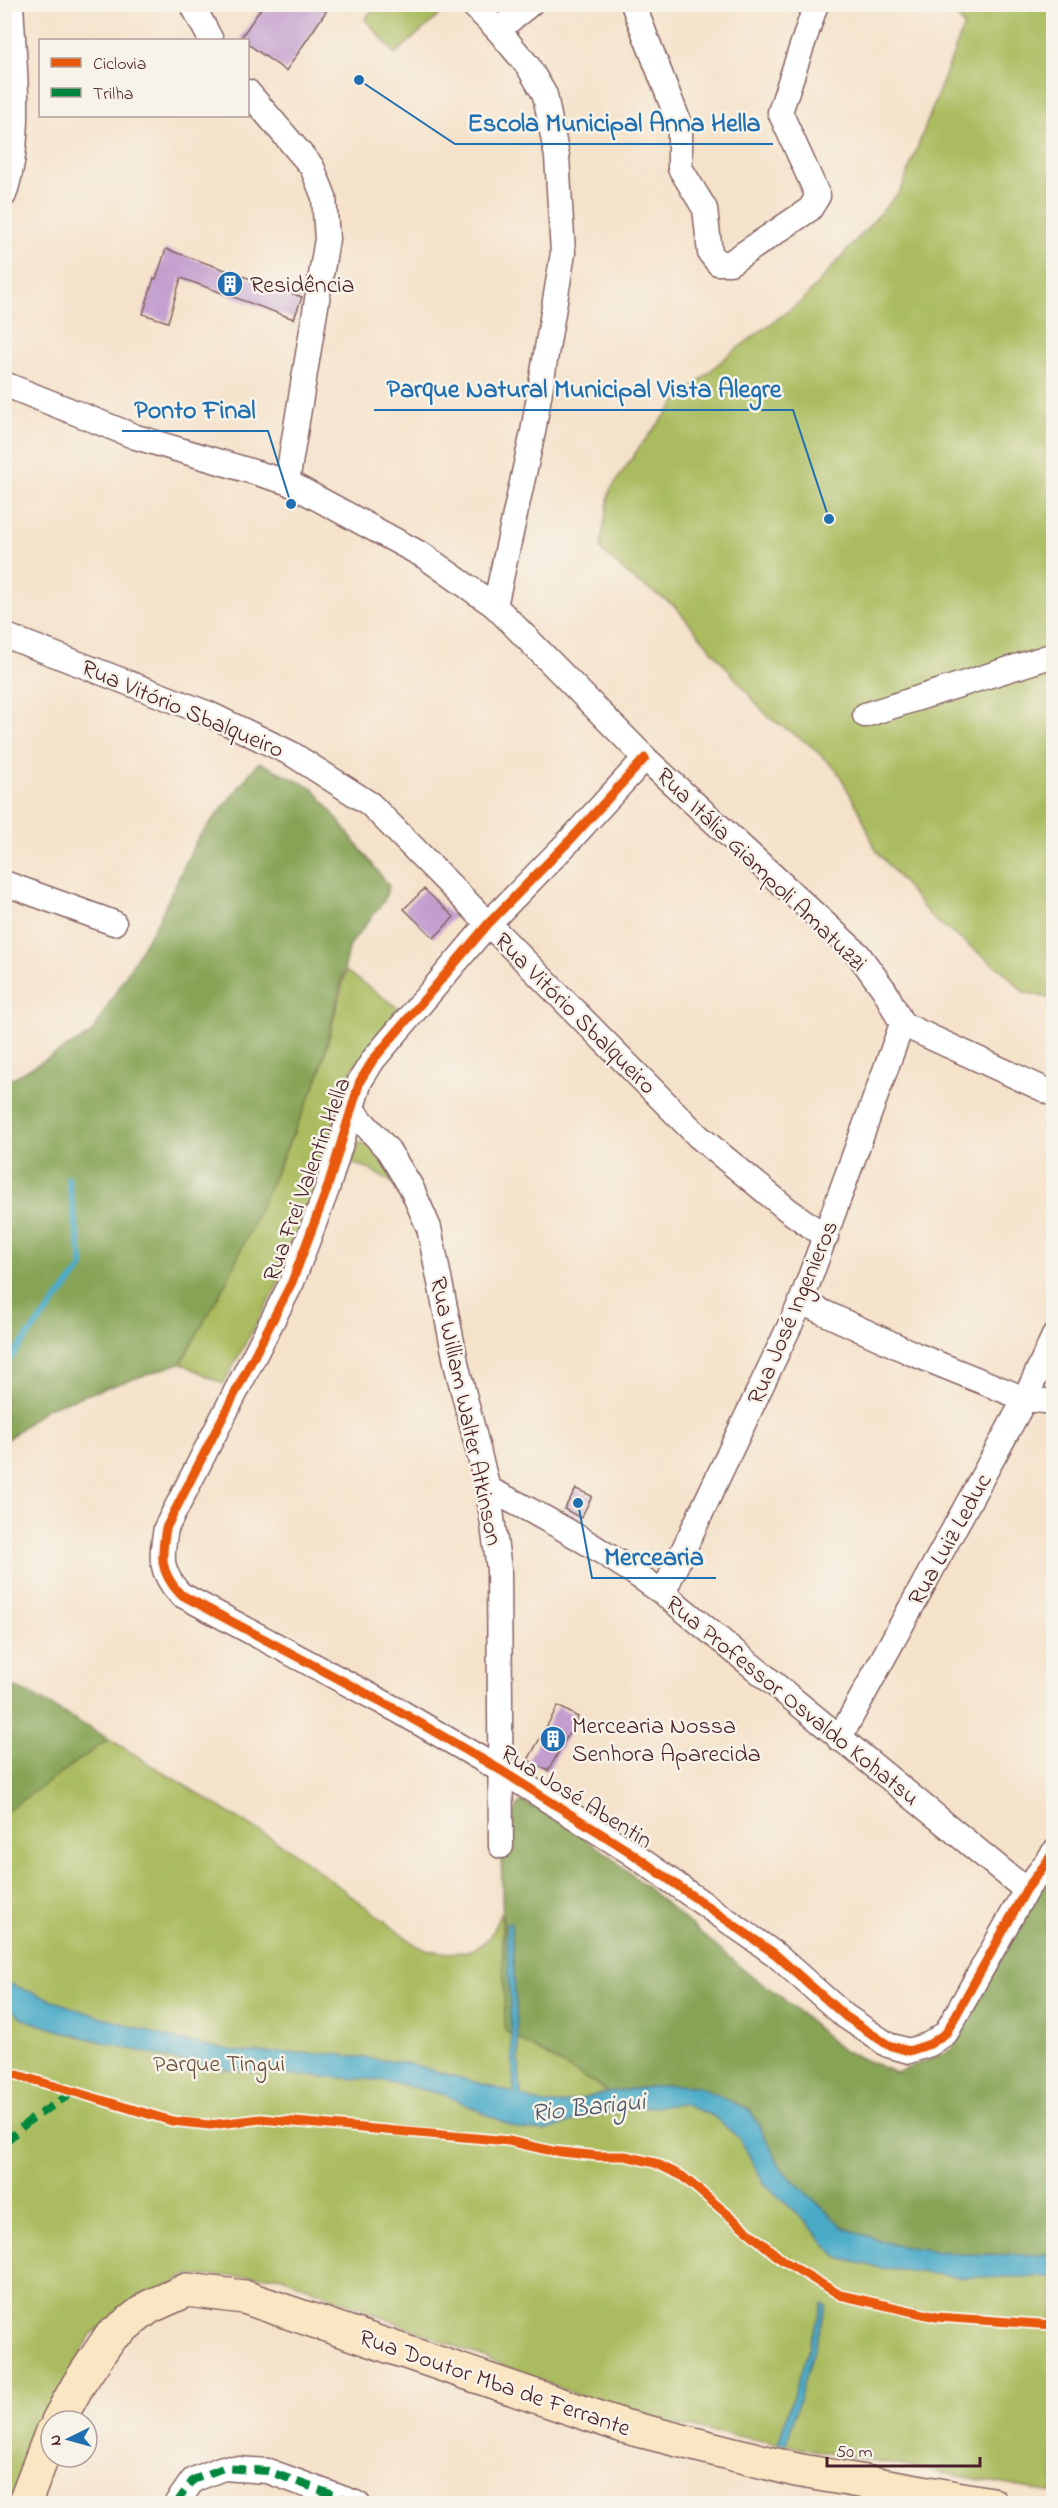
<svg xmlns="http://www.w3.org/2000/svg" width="1058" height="2508" font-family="'Indie Flower',sans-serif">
	<rect width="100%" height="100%" fill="#f7f3e8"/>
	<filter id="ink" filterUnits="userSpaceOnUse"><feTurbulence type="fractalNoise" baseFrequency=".0167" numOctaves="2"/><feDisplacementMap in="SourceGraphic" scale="12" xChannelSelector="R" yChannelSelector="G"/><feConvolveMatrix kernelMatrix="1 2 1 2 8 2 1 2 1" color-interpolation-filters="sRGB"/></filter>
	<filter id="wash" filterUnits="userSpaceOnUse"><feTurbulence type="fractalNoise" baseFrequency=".008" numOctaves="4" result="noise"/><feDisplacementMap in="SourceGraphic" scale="24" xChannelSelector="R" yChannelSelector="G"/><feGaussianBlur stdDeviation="1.35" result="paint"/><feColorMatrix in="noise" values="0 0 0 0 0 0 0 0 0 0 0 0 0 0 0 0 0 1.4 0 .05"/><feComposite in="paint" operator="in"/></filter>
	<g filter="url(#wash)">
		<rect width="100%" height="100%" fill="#f5e2ca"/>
		<g fill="#aabc5f" stroke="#7a6e45" stroke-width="1.5">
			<polygon points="449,5 450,6 395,54 365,19 377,5"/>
			<polygon points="950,5 1053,5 1053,999 1024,992 1004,972 932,918 876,850 860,812 837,771 810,745 768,717 674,605 634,580 600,549 610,490 641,445 677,401 727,356 803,300 901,190 964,26"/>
			<polygon points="346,971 398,1008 345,1079 319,1180 283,1275 223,1384 181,1363 278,1168 319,1076"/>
			<path d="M358 1142C375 1143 388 1172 397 1185L365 1167 350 1163Z"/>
			<path d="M109 1739 295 1853 419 1947C442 1954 472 1959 489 1937 494 1930 497 1919 501 1911L506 2031 667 2085 958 2254 1043 2255 1053 2252V2493L632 2417 280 2276H185L91 2334 24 2467 12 2503H5L4 1812Z"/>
		</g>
		<g fill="#87a456" stroke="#686240" stroke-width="1.5">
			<polygon points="259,762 314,789 389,886 384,901 350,945 319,1076 228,1279 181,1363 47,1408 5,1441 4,1282 8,1278 4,1273 5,1090 11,1079 91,1034 159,919 196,841"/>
			<polygon points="5,1683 34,1696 109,1739 5,1812"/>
			<polygon points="521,1801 552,1816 610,1856 751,1976 779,1995 842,2050 896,2073 951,2050 1053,1865 1053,2252 1043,2255 958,2254 894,2245 844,2228 783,2171 750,2109 667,2085 608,2092 505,2031 501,1846 509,1820"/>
		</g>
		<g fill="#49abc8" stroke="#4a657a" stroke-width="1.5">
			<polygon points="511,1922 521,2096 544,2104 561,2104 608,2092 667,2085 696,2086 750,2110 783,2171 844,2228 894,2245 958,2254 1043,2255 1053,2252 1053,2277 963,2277 881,2268 838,2258 807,2223 763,2182 740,2139 713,2116 682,2104 638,2108 588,2117 545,2131 518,2129 446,2095 380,2080 289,2075 203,2067 67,2033 23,2019 5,2004 5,1982 76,2009 173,2039 240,2052 333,2054 407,2063 514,2093 506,1923"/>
			<polygon points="823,2304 827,2305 786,2445 778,2443"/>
		</g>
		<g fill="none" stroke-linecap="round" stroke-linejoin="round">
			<polyline stroke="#49abc8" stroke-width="6" points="4,1366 83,1267 68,1178"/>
		</g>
		<g id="blocks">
			<g fill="#c29dce">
				<polygon points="264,4 331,4 286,71 248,44 248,40 240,39"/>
				<polygon points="166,249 302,297 294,319 181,278 168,322 143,314 154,278 156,279"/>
				<polygon points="424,889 454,917 434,938 404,909"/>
				<polygon points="576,1489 592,1496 581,1518 564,1509"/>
				<polygon points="558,1706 578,1717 548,1771 528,1760"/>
			</g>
		</g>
	</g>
	<g filter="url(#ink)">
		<use href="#blocks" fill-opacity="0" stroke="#866363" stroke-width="1.5"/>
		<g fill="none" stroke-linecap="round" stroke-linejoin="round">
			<defs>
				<g id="street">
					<polyline points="192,4 211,40"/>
					<polyline points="472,4 498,30 528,66 545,95 557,157 563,253 533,432 495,606"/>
					<polyline points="633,4 680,125 680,168 705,209 710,253 718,263 730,263 810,209 818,196 780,112 816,4"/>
					<polyline points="498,30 530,4"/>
					<polyline points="248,92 312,167 324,197 327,239 287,482"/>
					<path d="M4 195C24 135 14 67 11 4"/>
					<polyline points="4,384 136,437 287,482 424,556 495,606 645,758 858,954 885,991 902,1024 1054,1094"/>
					<polyline points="4,635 209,714 292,754 370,804 698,1136 788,1210 826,1237"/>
					<polyline points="865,715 1054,655"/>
					<path d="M645 758 573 837 488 924 373 1060 360 1081 327 1189 292 1282 166 1528C161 1557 159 1571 180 1594L399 1711 502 1771 627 1850 775 1954 845 2016 888 2045 909 2051 930 2044 946 2033 1026 1890 1054 1852"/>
					<polyline points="4,883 114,923"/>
					<polyline points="352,1110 388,1150 411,1187 429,1228 457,1367 488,1489 499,1569 501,1846"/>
					<polyline points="801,1302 914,1354 1025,1399 1054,1402"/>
					<path d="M488 1489C550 1519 608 1553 663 1593L1026 1890"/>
					<polyline points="663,1593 801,1302 902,1024"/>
					<polyline points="839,1739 1025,1399 1054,1336"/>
					<polyline points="176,2504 193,2480 223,2468 268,2471 358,2504"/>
				</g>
				<g id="secondary">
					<polyline points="58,2421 78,2385 110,2337 149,2307 187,2290 244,2297 623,2426 796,2470 991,2504"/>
					<polyline points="24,2504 51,2434"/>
				</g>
			</defs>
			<use href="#street" stroke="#866363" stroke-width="27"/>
			<use href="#secondary" stroke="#866363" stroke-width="36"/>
			<use href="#street" stroke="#fff" stroke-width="24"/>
			<use href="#secondary" stroke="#fbe6c4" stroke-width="33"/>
			<g stroke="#00873e" stroke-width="8" stroke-dasharray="15 8" stroke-linecap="butt">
				<polyline points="4,2143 29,2121 72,2093"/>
				<polyline points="176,2504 193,2480 223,2468 268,2471 358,2504"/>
			</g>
			<defs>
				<g id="cycleway">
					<path d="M645 758 573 837 488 924 373 1060 360 1081 327 1189 292 1282 166 1528C161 1557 159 1571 180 1594L399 1711 502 1771 627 1850 775 1954 845 2016 888 2045 909 2051 930 2044 946 2033 1026 1890 1054 1852"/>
					<polyline points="4,2071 172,2121 210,2125 261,2119 509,2141 552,2151 598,2156 625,2156 655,2163 682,2176 782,2260 840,2295 936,2317 1054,2325"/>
				</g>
			</defs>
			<use href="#cycleway" stroke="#f7f3e8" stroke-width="13"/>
			<use href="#cycleway" stroke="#e8590c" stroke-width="9"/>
		</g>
	</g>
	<defs>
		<symbol id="building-disc" viewBox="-11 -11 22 22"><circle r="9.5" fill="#1f6fb2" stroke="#f7f3e8"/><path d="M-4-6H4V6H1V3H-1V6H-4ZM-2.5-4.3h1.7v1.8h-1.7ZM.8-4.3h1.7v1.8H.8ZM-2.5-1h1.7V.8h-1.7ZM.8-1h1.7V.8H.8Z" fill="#fff"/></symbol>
	</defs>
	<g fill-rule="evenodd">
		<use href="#building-disc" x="215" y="269" width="30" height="30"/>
		<use href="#building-disc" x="538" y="1724" width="30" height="30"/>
	</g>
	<g text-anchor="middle" stroke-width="5" stroke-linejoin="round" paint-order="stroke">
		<g font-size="24" fill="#4a1f2b" stroke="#f7f3e8" text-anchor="start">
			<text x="250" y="292">Residência</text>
			<text x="572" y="1733">Mercearia Nossa<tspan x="572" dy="28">Senhora Aparecida</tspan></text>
		</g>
		<g font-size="24" fill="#4a1f2b" stroke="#f7f3e8">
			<text transform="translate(183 708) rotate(23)" y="8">Rua Vitório Sbalqueiro</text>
			<text transform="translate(762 869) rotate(44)" y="8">Rua Itália Giampoli Amatuzzi</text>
			<text transform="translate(576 1013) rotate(45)" y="8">Rua Vitório Sbalqueiro</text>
			<text transform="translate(306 1179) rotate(-70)" y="8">Rua Frei Valentin Hella</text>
			<text transform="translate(792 1312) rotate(-67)" y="8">Rua José Ingenieros</text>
			<text transform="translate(467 1411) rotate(78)" y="8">Rua William Walter Atkinson</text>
			<text transform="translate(949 1539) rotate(-61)" y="8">Rua Luiz Leduc</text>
			<text transform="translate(793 1700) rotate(39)" y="8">Rua Professor Osvaldo Kohatsu</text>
			<text transform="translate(577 1796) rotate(32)" y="8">Rua José Abentin</text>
			<text transform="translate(495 2382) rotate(19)" y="8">Rua Doutor Mba de Ferrante</text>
		</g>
		<g font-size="24" fill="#674e3b" stroke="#f7f3e8">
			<text x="219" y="2071">Parque Tingui</text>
		</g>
		<g font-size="26" font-style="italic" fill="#4a576a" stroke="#f7f3e8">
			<text transform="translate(588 2106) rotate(-6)" y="9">Rio Barigui</text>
		</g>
	</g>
	<path fill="none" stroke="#1f6fb2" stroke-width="2" d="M359 80L455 144H773M829 519L793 410H374M291 504L268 431H122M578 1503L592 1578H716"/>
	<g fill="#1f6fb2" stroke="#f7f3e8" stroke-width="2">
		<circle cx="359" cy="80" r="6"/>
		<circle cx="829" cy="519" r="6"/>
		<circle cx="291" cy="504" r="6"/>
		<circle cx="578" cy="1503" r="6"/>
	</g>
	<g font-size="26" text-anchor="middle" font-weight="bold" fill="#1f6fb2" stroke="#f7f3e8" stroke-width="5" stroke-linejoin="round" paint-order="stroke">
		<text x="614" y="131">Escola Municipal Anna Hella</text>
		<text x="584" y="397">Parque Natural Municipal Vista Alegre</text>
		<text x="195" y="418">Ponto Final</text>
		<text x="654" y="1565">Mercearia</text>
	</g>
	<rect width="1058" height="2508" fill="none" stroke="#f7f3e8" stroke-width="24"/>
	<rect x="39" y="39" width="210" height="78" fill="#f7f3e8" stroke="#b29e9c" stroke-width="1.5"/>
	<rect x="51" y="58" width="30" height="9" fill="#e8590c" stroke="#b29e9c" stroke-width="1.5"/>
	<text x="93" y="69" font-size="18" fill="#4a1f2b">Ciclovia</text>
	<rect x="51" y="88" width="30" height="9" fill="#00873e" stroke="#b29e9c" stroke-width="1.5"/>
	<text x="93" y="99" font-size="18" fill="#4a1f2b">Trilha</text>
	<g transform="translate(69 2439) rotate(265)"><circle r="28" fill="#f7f3e8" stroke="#b29e9c" stroke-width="1.5"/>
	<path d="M0-4.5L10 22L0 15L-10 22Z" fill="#1f6fb2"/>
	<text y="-9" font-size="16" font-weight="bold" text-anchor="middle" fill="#4a1f2b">N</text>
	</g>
	<path d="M827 2457v9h153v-9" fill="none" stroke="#4a1f2b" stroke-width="3"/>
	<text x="836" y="2457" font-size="18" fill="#4a1f2b" stroke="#f7f3e8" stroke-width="4.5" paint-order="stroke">50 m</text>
</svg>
